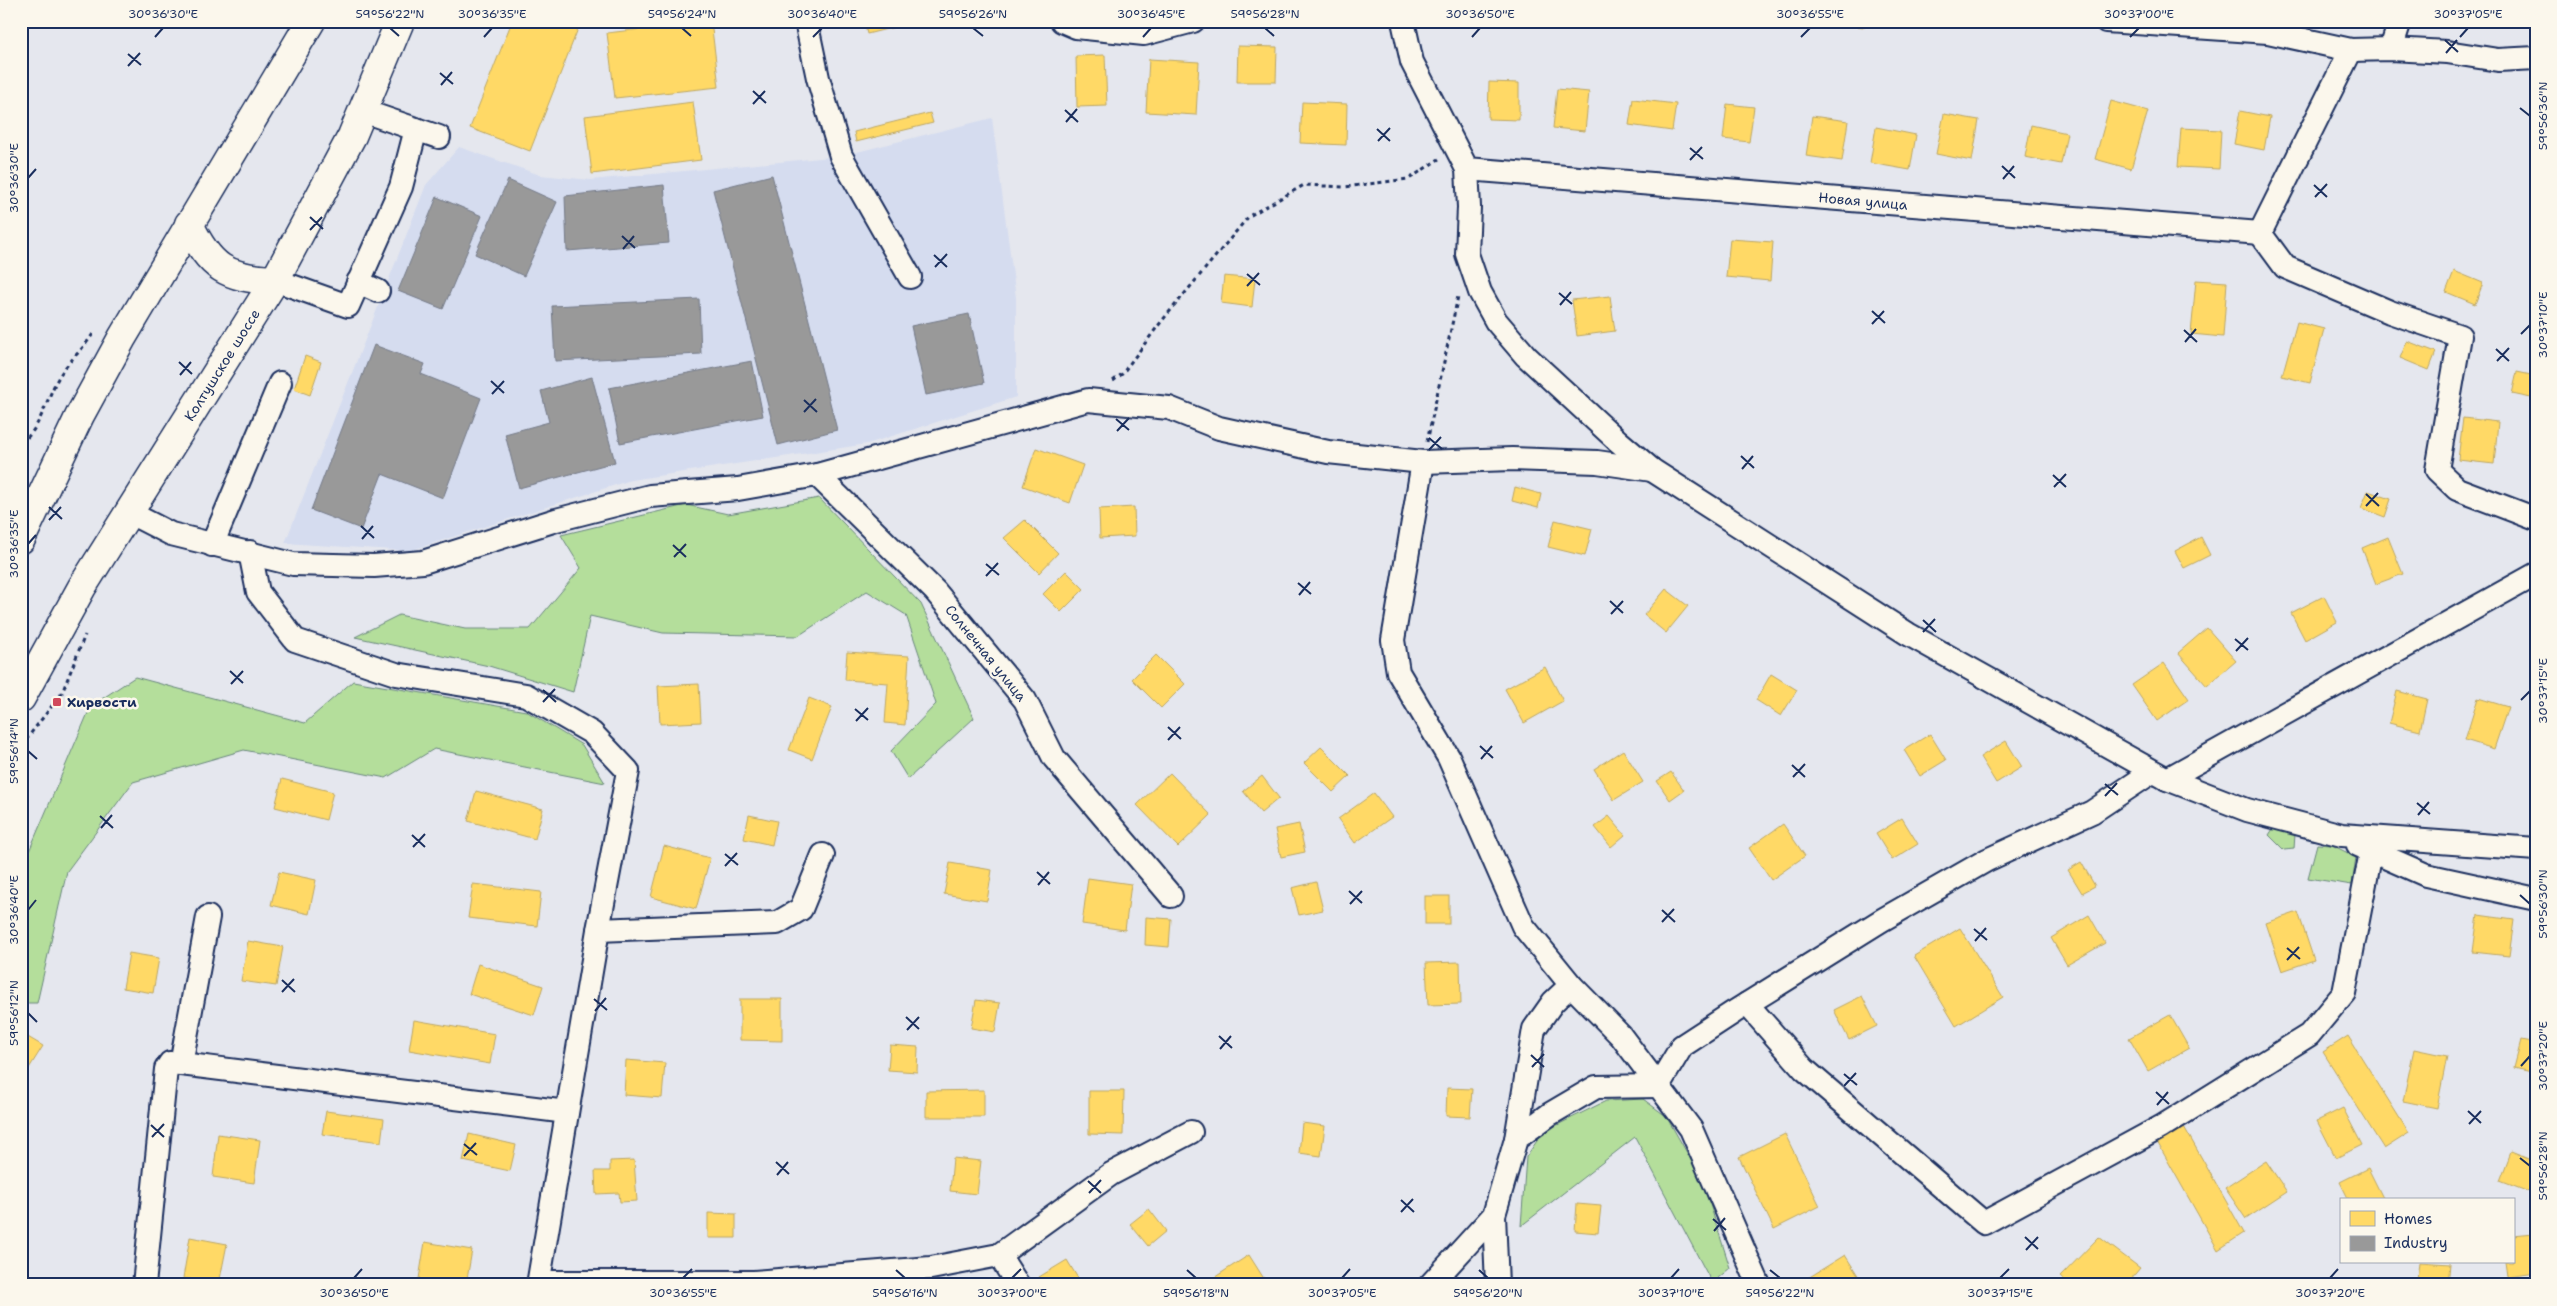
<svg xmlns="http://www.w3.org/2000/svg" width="2557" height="1306" font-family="'Shantell Sans',sans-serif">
	<rect width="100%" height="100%" fill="#e5e7ee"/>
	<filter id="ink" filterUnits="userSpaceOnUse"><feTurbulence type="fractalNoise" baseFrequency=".02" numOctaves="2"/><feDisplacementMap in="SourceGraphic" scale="10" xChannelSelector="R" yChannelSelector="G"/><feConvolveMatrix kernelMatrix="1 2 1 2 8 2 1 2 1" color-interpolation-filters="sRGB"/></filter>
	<g filter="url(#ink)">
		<polygon fill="#d5dcef" points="992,118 1016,298 1016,397 867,444 631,480 409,551 285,543 426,185 459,147 540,175 591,180 841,156"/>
		<g fill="#b4de9b" stroke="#68867c">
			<polygon points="819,498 921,604 974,718 908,779 891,751 936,704 906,615 867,591 798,636 663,633 590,616 573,692 489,666 355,637 399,615 465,629 530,629 581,568 561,535 686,505 728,514"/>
			<polygon points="135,677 305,723 353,681 526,711 582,745 605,783 434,749 386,778 244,750 133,782 67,871 37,1003 21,1003 21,870 91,706"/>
			<polygon points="2273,829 2295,834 2294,849 2284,850 2269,835"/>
			<polygon points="2317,844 2332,845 2356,857 2352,885 2308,878"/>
			<polygon points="1643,1099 1666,1116 1702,1179 1730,1268 1712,1283 1635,1137 1521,1226 1526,1157 1543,1132 1606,1101"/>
		</g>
		<g fill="#ffd966" stroke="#bba664">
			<polygon points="512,21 581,21 530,151 470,128"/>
			<polygon points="711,21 719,87 615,98 607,33"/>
			<polygon points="864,21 903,21 903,25 867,34"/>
			<polygon points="1844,21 1865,21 1865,27 1843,25"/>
			<polygon points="1238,46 1277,47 1276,82 1237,82"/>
			<polygon points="1105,55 1107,106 1077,107 1076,56"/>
			<polygon points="1149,59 1199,62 1196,115 1146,112"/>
			<polygon points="1489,82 1519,83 1519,120 1488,119"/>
			<polygon points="1557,89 1589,92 1585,131 1553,128"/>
			<polygon points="2536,98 2536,130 2532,129"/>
			<polygon points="1633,99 1676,104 1672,131 1629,125"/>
			<polygon points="2111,101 2148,111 2131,169 2095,159"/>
			<polygon points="693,102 701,160 592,174 585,116"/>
			<polygon points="1302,102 1347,104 1346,145 1300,143"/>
			<polygon points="1727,104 1754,107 1749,142 1723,139"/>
			<polygon points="2240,111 2270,117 2264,150 2234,144"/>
			<polygon points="930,113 933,123 856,142 854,132"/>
			<polygon points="1944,114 1979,120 1972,161 1936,154"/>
			<polygon points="1812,116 1848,121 1842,161 1806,156"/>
			<polygon points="2031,125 2067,133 2061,164 2025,157"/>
			<polygon points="1876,127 1916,135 1910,170 1870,163"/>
			<polygon points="2181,128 2221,130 2219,169 2178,167"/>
			<polygon points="1730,239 1773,242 1770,281 1726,277"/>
			<polygon points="2454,271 2483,283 2475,304 2446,292"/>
			<polygon points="1224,276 1255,279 1252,307 1221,303"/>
			<polygon points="2196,280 2227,282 2223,337 2191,334"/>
			<polygon points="1610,296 1615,331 1577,336 1572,300"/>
			<polygon points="2297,322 2324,329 2310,383 2282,376"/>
			<polygon points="2407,341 2436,352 2429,370 2400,358"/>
			<polygon points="305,356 321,362 310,395 294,389"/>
			<polygon points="2517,372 2536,376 2536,399 2512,394"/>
			<polygon points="2463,418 2498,422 2494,464 2458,460"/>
			<polygon points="1036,448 1083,465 1070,503 1023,486"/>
			<polygon points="1515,487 1541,494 1538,508 1512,501"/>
			<polygon points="2368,491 2391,499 2385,517 2361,508"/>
			<polygon points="1134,507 1135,536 1100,538 1099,509"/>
			<polygon points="1025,520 1058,553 1039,573 1004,538"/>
			<polygon points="1555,520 1592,529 1585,556 1548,547"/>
			<polygon points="2201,537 2210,555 2184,568 2175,551"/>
			<polygon points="2388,537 2403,574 2376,584 2362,548"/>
			<polygon points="1066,571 1084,589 1061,612 1043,594"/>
			<polygon points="1666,589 1688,606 1666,633 1644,615"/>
			<polygon points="2324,596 2337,622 2305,640 2291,613"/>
			<polygon points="2207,628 2236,661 2207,686 2178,653"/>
			<polygon points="847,652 909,656 905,725 885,723 888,683 845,680"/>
			<polygon points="1156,655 1185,684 1161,708 1132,679"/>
			<polygon points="2164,663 2189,699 2157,721 2132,685"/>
			<polygon points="1545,667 1563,701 1524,723 1505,689"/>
			<polygon points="1771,674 1797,690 1781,716 1756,700"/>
			<polygon points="699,684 701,722 660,724 658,686"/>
			<polygon points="2397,691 2427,699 2420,731 2389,723"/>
			<polygon points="809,698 832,707 812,759 789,750"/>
			<polygon points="2478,698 2508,707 2494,749 2465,740"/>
			<polygon points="1930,734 1946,760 1920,776 1904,750"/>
			<polygon points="2006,741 2022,767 1996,783 1980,757"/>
			<polygon points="1321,747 1350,776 1333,792 1304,763"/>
			<polygon points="1623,750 1643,782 1614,800 1594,769"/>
			<polygon points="1671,772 1684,790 1670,800 1657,781"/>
			<polygon points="1170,773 1211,815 1178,847 1137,805"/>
			<polygon points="1262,776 1279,798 1261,813 1243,791"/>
			<polygon points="282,779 333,792 326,820 275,807"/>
			<polygon points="476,791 543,809 535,839 468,821"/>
			<polygon points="1374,793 1392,817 1355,843 1338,819"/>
			<polygon points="749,815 777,821 772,845 744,839"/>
			<polygon points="1609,816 1625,835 1611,847 1595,827"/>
			<polygon points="1902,818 1918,844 1892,860 1876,834"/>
			<polygon points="1299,824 1305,852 1281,857 1275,829"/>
			<polygon points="1783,824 1805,856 1771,880 1749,848"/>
			<polygon points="664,846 710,858 696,909 651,897"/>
			<polygon points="2081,862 2095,886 2082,893 2068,870"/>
			<polygon points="950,863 992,870 987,901 944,894"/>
			<polygon points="279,872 316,880 309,914 271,905"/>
			<polygon points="1088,878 1131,884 1125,930 1082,924"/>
			<polygon points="1316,882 1323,910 1299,915 1292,888"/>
			<polygon points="473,884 541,892 537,926 468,918"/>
			<rect x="1425" y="896" width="24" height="28"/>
			<polygon points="2298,912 2314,960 2282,971 2266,923"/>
			<polygon points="2089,915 2105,943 2067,965 2051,938"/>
			<polygon points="2478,915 2514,920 2509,956 2473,952"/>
			<polygon points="1146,917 1171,919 1169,947 1145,945"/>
			<polygon points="1960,928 2003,997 1956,1026 1914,956"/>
			<polygon points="248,941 283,947 276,986 241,981"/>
			<polygon points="129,953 159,958 153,993 123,988"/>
			<polygon points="1460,962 1461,1004 1428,1005 1426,963"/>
			<polygon points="478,964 543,986 534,1015 469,994"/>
			<polygon points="1862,996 1877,1026 1849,1040 1834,1010"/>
			<polygon points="740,999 782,999 782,1041 740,1040"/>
			<polygon points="976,1000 1000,1003 995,1032 971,1028"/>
			<polygon points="2170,1015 2189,1048 2148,1071 2129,1038"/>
			<polygon points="414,1020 495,1034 490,1064 409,1050"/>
			<polygon points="21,1033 43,1046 21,1081"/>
			<polygon points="2348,1036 2409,1133 2384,1149 2323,1052"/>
			<polygon points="2521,1041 2536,1044 2536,1073 2514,1068"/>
			<polygon points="890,1045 918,1047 917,1072 888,1070"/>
			<polygon points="2414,1049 2447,1056 2437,1108 2403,1101"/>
			<polygon points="626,1060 665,1063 662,1098 624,1095"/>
			<polygon points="1447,1088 1472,1089 1470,1117 1446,1116"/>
			<polygon points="984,1090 984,1117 926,1117 926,1091"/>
			<polygon points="1089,1091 1124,1091 1123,1135 1089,1134"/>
			<polygon points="2343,1108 2362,1145 2336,1158 2317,1121"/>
			<polygon points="326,1111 384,1119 381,1142 322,1134"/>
			<polygon points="1302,1123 1325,1126 1321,1156 1299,1153"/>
			<polygon points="2183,1125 2244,1233 2218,1250 2156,1140"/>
			<polygon points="218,1134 260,1140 254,1183 213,1177"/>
			<polygon points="469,1134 516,1145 510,1171 463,1161"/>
			<polygon points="1785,1134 1820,1206 1774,1229 1739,1157"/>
			<polygon points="2511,1152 2536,1162 2536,1174 2529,1192 2500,1181"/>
			<polygon points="953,1158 981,1161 977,1194 950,1191"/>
			<polygon points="634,1160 637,1201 620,1202 619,1193 596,1194 595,1171 610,1171 610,1161"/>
			<polygon points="2266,1161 2287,1192 2246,1219 2225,1188"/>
			<polygon points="2368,1168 2384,1200 2349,1200 2340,1182"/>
			<polygon points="1577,1204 1601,1206 1598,1233 1575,1231"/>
			<polygon points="1149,1209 1166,1231 1148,1246 1130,1224"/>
			<polygon points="708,1213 736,1214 736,1238 708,1238"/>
			<polygon points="2534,1234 2536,1272 2507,1276 2505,1262 2513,1262 2513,1236"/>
			<polygon points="190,1237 227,1244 219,1284 183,1278"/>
			<polygon points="2099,1237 2140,1268 2126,1285 2069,1285 2060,1277"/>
			<polygon points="425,1242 472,1250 466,1285 418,1285"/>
			<polygon points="1249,1255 1268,1285 1211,1285 1209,1281"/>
			<polygon points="1845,1255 1864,1285 1812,1285 1808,1278"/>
			<polygon points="1067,1260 1082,1285 1044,1285 1039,1277"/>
			<polygon points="2419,1262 2450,1264 2448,1284 2417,1280"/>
		</g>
		<g fill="#999" stroke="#737987">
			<polygon points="772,175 837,430 778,445 713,190"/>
			<polygon points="508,180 557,202 524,276 475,254"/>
			<polygon points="664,185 669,243 567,251 565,196"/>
			<polygon points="437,197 482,216 443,309 398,291"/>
			<polygon points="699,299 701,354 555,361 552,306"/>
			<polygon points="969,314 984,383 926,395 911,326"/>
			<polygon points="374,345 425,364 421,374 481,398 443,498 382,474 361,529 311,510"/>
			<polygon points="752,361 763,416 620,443 609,388"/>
			<polygon points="592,377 615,462 519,488 505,434 549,422 541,391"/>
		</g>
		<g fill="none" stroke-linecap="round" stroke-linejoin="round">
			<defs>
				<g id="minor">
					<polyline points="806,21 818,78 841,156 910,277"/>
					<polyline points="1062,21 1076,27 1144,34 1193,21"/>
					<polyline points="1403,21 1412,62 1467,169 1469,207 1467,254 1480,292 1496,321 1526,356 1618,441 1652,470 1908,634 2167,779 2247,810 2342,835 2536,849"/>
					<polyline points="2106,21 2268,32 2351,50 2391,49 2447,52 2498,60 2536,58"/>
					<polyline points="2391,49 2400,21"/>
					<polyline points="2351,50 2260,233 2285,267 2390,312 2460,336 2437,470 2457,489 2536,519"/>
					<polyline points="363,111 439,137"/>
					<polyline points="1467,169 2260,233"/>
					<polyline points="275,280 348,306 401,187 416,129"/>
					<polyline points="358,282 378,291"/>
					<polyline points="1423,462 1393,640 1398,672 1449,758 1523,926 1571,985 1621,1036 1691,1129 1759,1285"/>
					<polyline points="817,475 935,591 1025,700 1054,758 1171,896"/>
					<polyline points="128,512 171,534 293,564 374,566 423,562 556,520 650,496 738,489 817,475 1088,400 1169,408 1219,428 1328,452 1423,462 1512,459 1597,462 1652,470"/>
					<polyline points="212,545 280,383"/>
					<polyline points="250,552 258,592 295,640 396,674 526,695 592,733 628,771 598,930 538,1285"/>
					<polyline points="2167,779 2536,574"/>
					<polyline points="2358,845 2426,875 2536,899"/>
					<polyline points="208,917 181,1064 567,1112"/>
					<polyline points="598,930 777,923 801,909 823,855"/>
					<polyline points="1747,1004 1804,1069 1984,1223 2161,1127 2309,1035 2344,993 2371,852"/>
					<polyline points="1658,1086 1682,1046 1734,1012 1882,920 1987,860 2092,812 2152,772"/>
					<polyline points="1516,1139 1534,1029 1553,1002 1571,985"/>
					<polyline points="1494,1215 1497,1285"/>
					<polyline points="999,1255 1018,1285"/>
					<polyline points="539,1282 754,1282 931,1268 999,1255 1111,1174 1191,1132"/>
					<polyline points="144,1285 166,1069 170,1063 181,1064"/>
					<polyline points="1430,1285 1494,1215 1516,1139 1550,1114 1596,1087 1658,1086"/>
				</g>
				<g id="major">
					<path d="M189 224C210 268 226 278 275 280"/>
					<polyline points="21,539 80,415 122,338 311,21"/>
					<polyline points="21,698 82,587 275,280 352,136 400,21"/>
				</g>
			</defs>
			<use href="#minor" stroke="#1b2f5e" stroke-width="26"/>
			<use href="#major" stroke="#1b2f5e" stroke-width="31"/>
			<g stroke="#1b2f5e" stroke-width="3" stroke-dasharray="4 4" stroke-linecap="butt">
				<polyline points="1113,381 1122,374 1161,322 1249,216 1304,185 1345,187 1409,179 1439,159"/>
				<polyline points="1427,442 1458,296"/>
				<path d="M21 443C43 427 47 393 62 372 72 358 85 347 94 332"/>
				<polyline points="21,746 62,693 85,635"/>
			</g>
			<use href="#minor" stroke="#fbf7ec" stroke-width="22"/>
			<use href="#major" stroke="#fbf7ec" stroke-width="28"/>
		</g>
	</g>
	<path fill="none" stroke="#1b2f5e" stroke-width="2" d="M390 28 399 36M682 28 691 36M973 28 983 36M1265 28 1274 36M155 37 163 28M484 37 492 28M813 37 822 28M1143 37 1151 28M1472 37 1480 28M1801 37 1810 28M2130 37 2139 28M2460 37 2468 28M2445 40 2458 52M2446 53 2457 40M128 54 141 65M128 66 140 53M440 73 453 84M441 85 452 72M753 91 766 103M753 104 765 91M2520 108 2530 116M1065 110 1078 122M1066 122 1077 109M1377 129 1390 141M1378 141 1390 128M1690 148 1703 159M1690 160 1702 147M2002 166 2015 178M28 178 36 169M2003 179 2014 166M2314 185 2327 197M2315 197 2327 184M310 217 323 229M310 230 322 217M622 236 635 248M623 249 634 236M934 255 947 267M935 267 947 254M1247 274 1260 285M1247 286 1259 273M1559 293 1572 304M1560 305 1571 292M1872 311 1885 323M1872 324 1884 311M2184 330 2197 342M2521 334 2530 325M2185 342 2196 329M2496 349 2509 361M2497 361 2509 348M179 362 192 374M180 375 191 362M491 381 504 393M492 394 504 381M804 400 817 412M804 412 816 399M1116 419 1129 430M1117 431 1129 418M1429 438 1442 449M1429 450 1441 437M1741 456 1754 468M1742 469 1753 456M2053 475 2066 487M2054 487 2066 474M2366 494 2379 506M2366 506 2378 493M49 507 62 519M49 520 61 507M361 526 374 538M362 539 373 526M28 544 36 535M673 545 686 557M674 557 686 544M986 564 999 575M986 576 998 563M1298 583 1311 594M1299 595 1310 582M1610 601 1623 613M1611 614 1623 601M1923 620 1936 632M1923 632 1935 619M2235 639 2248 650M2236 651 2248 638M230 671 243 683M231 684 243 671M543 690 556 702M2521 700 2530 691M543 702 555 689M855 709 868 720M856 721 868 708M1168 727 1181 739M1168 740 1180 727M1480 746 1493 758M28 751 37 759M1481 759 1492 746M1792 765 1805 777M1793 777 1805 764M2105 784 2118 795M2105 796 2117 783M2417 803 2430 814M2418 815 2429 802M100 816 113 828M101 828 112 815M412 835 425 847M413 847 425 834M725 854 738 865M725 866 737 853M1037 872 1050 884M1038 885 1049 872M1349 891 1362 903M2520 895 2530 904M1350 904 1362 891M28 910 36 900M1662 910 1675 922M1662 922 1674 909M1974 929 1987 940M1975 941 1986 928M2287 948 2300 959M2287 960 2299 947M282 980 295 992M282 992 294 979M594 999 607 1010M595 1011 606 998M28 1013 37 1022M906 1017 919 1029M907 1030 919 1017M1219 1036 1232 1048M1220 1049 1231 1036M1531 1055 1544 1067M2521 1066 2530 1056M1532 1067 1544 1054M1844 1074 1857 1085M1844 1086 1856 1073M2156 1092 2169 1104M2157 1105 2168 1092M2468 1111 2481 1123M2469 1124 2481 1111M151 1125 164 1137M152 1137 164 1124M464 1144 477 1155M464 1156 476 1143M2520 1158 2530 1166M776 1162 789 1174M777 1175 788 1162M1088 1181 1101 1193M1089 1193 1101 1180M1401 1200 1414 1212M1401 1212 1413 1199M1713 1219 1726 1230M1714 1231 1725 1218M2025 1237 2038 1249M2026 1250 2038 1237M896 1270 905 1278M1187 1270 1196 1278M1479 1270 1488 1278M1770 1270 1780 1278M354 1278 362 1269M683 1278 692 1269M1012 1278 1021 1269M1342 1278 1350 1269M1671 1278 1679 1269M2000 1278 2009 1269M2330 1278 2338 1269"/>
	<rect fill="#d1495b" stroke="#fbf7ec" stroke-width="2" x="52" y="697" width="10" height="10" rx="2.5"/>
	<g text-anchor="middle" stroke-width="5" stroke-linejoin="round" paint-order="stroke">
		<g font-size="14" fill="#1b2f5e" stroke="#fbf7ec">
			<text transform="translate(1863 201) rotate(5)" y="5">Новая улица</text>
			<text transform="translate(222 365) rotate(-58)" y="5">Колтушское шоссе</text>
			<text transform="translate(986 653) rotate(51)" y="5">Солнечная улица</text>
		</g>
		<g font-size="14" font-weight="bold" fill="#1b2f5e" stroke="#fbf7ec" text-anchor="start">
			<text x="67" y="707">Хирвости</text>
		</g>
	</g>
	<rect width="2557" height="1306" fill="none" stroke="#fbf7ec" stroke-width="55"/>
	<rect x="2340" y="1198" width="175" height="65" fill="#fbf7ec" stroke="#a1a7b3"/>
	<rect x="2350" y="1211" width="25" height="15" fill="#ffd966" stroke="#a1a7b3"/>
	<text x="2384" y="1224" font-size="15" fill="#1b2f5e">Homes</text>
	<rect x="2350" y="1236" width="25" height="15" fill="#999999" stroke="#a1a7b3"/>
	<text x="2384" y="1248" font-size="15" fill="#1b2f5e">Industry</text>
	<rect x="28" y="28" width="2502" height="1250" fill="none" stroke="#1b2f5e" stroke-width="2"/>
	<g font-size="12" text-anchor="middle" fill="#1b2f5e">
		<text x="163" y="18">30°36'30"E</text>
		<text x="390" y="18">59°56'22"N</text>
		<text x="492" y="18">30°36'35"E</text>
		<text x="682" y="18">59°56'24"N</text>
		<text x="822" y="18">30°36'40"E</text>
		<text x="973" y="18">59°56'26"N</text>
		<text x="1151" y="18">30°36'45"E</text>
		<text x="1265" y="18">59°56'28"N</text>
		<text x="1480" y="18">30°36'50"E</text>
		<text x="1810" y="18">30°36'55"E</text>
		<text x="2139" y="18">30°37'00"E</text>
		<text x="2468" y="18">30°37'05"E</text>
		<text transform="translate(2543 116) rotate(-90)" y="4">59°56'36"N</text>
		<text transform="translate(14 178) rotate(-90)" y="4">30°36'30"E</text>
		<text transform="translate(2543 325) rotate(-90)" y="4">30°37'10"E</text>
		<text transform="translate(14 544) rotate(-90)" y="4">30°36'35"E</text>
		<text transform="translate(2543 691) rotate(-90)" y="4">30°37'15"E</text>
		<text transform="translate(14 751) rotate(-90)" y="4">59°56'14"N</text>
		<text transform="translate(2543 904) rotate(-90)" y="4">59°56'30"N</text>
		<text transform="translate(14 910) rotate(-90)" y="4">30°36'40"E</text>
		<text transform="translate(14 1013) rotate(-90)" y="4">59°56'12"N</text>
		<text transform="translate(2543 1056) rotate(-90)" y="4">30°37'20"E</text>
		<text transform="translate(2543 1166) rotate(-90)" y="4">59°56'28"N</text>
		<text x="354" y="1297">30°36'50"E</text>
		<text x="683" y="1297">30°36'55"E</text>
		<text x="905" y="1297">59°56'16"N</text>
		<text x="1012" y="1297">30°37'00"E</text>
		<text x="1196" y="1297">59°56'18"N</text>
		<text x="1342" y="1297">30°37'05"E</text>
		<text x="1488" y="1297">59°56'20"N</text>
		<text x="1671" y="1297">30°37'10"E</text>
		<text x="1780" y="1297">59°56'22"N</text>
		<text x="2000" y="1297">30°37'15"E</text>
		<text x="2330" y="1297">30°37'20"E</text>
	</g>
</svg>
